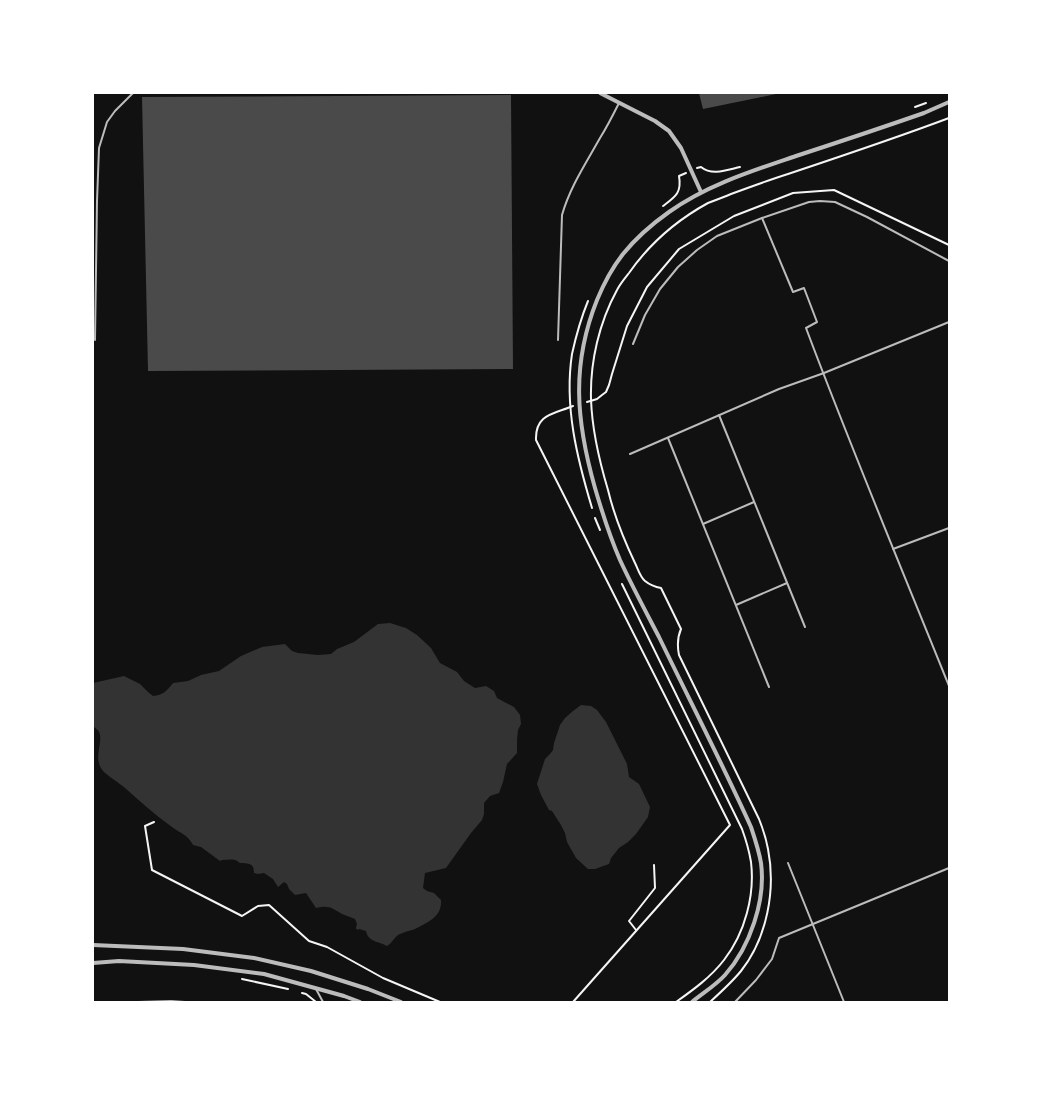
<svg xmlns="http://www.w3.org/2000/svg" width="1042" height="1095" font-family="Arial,sans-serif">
	<rect width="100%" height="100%" fill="#111"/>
	<g fill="#333">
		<path d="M390 623 406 628 417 635 431 648 440 663 457 672 464 681 475 688 486 686 494 691 497 698 514 707 520 715 521 724 518 730 517 739V753L507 764 503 782 499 793 490 796 484 803V814L482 820 471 833 446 868 425 873 423 888 427 891 434 893 441 900C442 915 431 921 419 927 412 931 405 931 398 935 394 938 392 943 387 946 378 941 368 942 366 931L359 929 357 930 356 928 357 924 355 919C351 917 346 916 342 914 331 908 330 905 316 908L306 893 295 895 289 889 287 884 284 882 278 887 273 879 264 873 258 874 254 873C254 862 248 864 241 863 236 862 240 861 235 860 231 859 226 860 222 860L220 861 201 847 193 845C187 834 181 834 172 827 155 815 140 801 125 788 118 782 109 777 103 771 92 758 104 742 99 732 98 730 95 728 93 726V683L124 676 140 684 148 692 153 696C163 695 167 691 173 683L188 681 201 675 219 671 241 656 262 647 285 644 292 651 298 653 318 655 331 654 337 649 354 642 378 624Z"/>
		<polygon points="581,705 591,706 597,710 606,722 627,764 629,777 639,784 650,807 648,817 636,834 628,842 619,848 611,858 609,864 595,869 588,869 576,858 567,842 565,833 561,825 552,811 549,810 541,795 537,784 545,759 550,754 553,750 554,743 560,725 565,718 573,711"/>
	</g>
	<g fill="#4a4a4a">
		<polygon points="699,93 776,93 776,94 703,109"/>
		<polygon points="511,95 513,369 148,371 142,97"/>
	</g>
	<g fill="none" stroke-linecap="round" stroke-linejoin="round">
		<g stroke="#f5f5f5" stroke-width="2">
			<polyline points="915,107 926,103"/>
			<path d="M697 168 701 167C712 176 727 170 740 167"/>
			<path d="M663 206C675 197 682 193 679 176L686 173"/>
			<path d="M588 301C581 318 576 336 572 354 564 406 577 458 592 508"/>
			<polyline points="587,402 597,399 602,395 606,392 609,385 612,374 627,326 647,287 679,249 734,216 793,193 834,190 949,245"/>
			<polyline points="595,518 600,530"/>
			<path d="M622 584 742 829C746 840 749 850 751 862 755 895 745 933 724 960 711 977 693 990 676 1002"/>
			<polyline points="154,822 145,826 152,870 242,916 258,906 269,905 309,941 327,947 383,978 440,1002"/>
			<polyline points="636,930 629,921 655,888 654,865"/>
			<polyline points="242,979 288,989"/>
			<polyline points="302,993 306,994 316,1002"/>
			<path d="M573 1002 730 825 536 440C535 414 554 414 573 406"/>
			<path d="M710 1002C721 992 732 982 741 971 767 938 776 890 768 849 766 838 763 829 759 819L679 655C677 645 677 638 681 629L661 588C655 587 650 585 645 581 640 577 638 569 635 563 624 540 614 515 608 490 599 460 592 430 591 399 590 362 599 323 617 290 620 284 625 278 629 273 650 243 677 220 708 203 716 200 724 197 731 194 750 187 769 180 788 174 842 156 896 138 949 118"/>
		</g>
		<g stroke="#bcbcbc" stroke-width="2">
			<path d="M762 218 793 292 804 288 817 322 806 328C851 448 901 567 949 686"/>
			<polyline points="95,340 97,201 99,148 107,122 115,111 133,93"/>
			<path d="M558 340 562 215C570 187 586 163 600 138 607 127 613 115 619 103"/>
			<polyline points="633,344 645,315 660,289 678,267 697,250 717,236 762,218 809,202 820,201 835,202 867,217 949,261"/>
			<polyline points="719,415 805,627"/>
			<polyline points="668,438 769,687"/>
			<polyline points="630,454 779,389 824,373 949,322"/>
			<polyline points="703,524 754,502"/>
			<polyline points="893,549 949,528"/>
			<polyline points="736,605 787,583"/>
			<polyline points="788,863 844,1002"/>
			<polyline points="316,989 323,1002"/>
			<polyline points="138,1002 171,1001 185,1002"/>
			<polyline points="735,1002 756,980 772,959 779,938 949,868"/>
		</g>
		<g stroke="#bcbcbc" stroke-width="4">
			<polyline points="600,93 655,121 669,131 681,148 701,192"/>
			<polyline points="93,945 183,949 254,958 311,971 368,989 401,1002"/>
			<polyline points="93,963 119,961 194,965 264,974 344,996 360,1002"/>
			<path d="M692 1002C703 993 716 985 725 975 750 947 766 900 761 863 759 851 755 839 751 827 722 763 690 701 659 637 646 612 632 586 620 560 610 537 602 512 595 488 576 421 571 365 597 300 604 283 612 268 623 254 636 238 652 224 669 212 707 185 752 171 796 156 839 142 881 128 924 113L949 102"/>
		</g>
	</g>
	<rect width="1042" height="1095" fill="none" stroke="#ffffff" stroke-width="188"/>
</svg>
